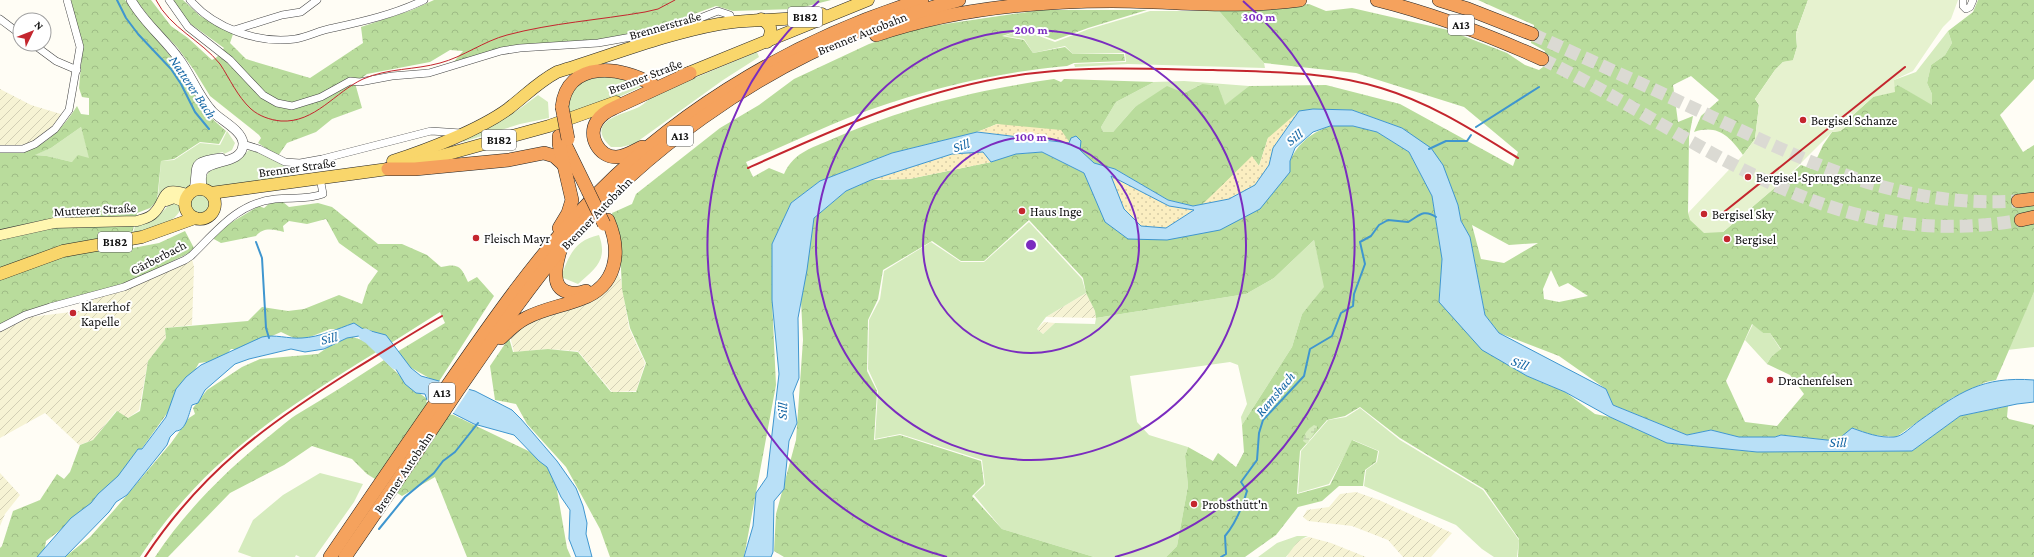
<svg xmlns="http://www.w3.org/2000/svg" width="2034" height="557" font-family="'Crimson Pro',serif">
	<defs>
		<pattern id="farmland-furrows" width="10" height="10" patternUnits="userSpaceOnUse"><rect width="10" height="10" fill="#f6f3d4"/><path d="M-1 1l2-2M0 10L10 0M9 11l2-2" fill="none" stroke="#d2cfb5"/></pattern>
		<pattern id="forest-crowns" width="20" height="18" patternUnits="userSpaceOnUse"><rect width="20" height="18" fill="#b9dc9c"/><path d="M2 6a3 3 0 1 1 6 0M12 15a3 3 0 1 1 6 0" fill="none" stroke="#9ebc85"/></pattern>
		<pattern id="wetland-marsh" width="20" height="14" patternUnits="userSpaceOnUse"><rect width="20" height="14" fill="#d5ebbd"/><path d="M1 5h8M5 5V1M11 12h8M15 12V8" fill="none" stroke="#b6c8a1"/></pattern>
		<pattern id="sand-dots" width="8" height="8" patternUnits="userSpaceOnUse"><rect width="8" height="8" fill="#fbeec1"/><path d="M2 2h.1M6 6h.1" fill="none" stroke="#d6cba5" stroke-width="1.8" stroke-linecap="round"/></pattern>
	</defs>
	<rect width="100%" height="100%" fill="#fffdf5"/>
	<g fill="url(#farmland-furrows)">
		<polygon points="0,89 31,105 64,115 41,137 26,144 14,146 0,145"/>
		<polygon points="192,259 194,267 192,325 165,328 166,338 148,361 139,410 128,418 116,411 93,440 79,445 45,413 0,438 0,332 31,317 87,310 92,299 132,286"/>
		<polygon points="618,274 621,280 629,328 645,363 636,391 612,392 578,351 548,349 514,352 510,336 527,322 609,284"/>
		<polygon points="1086,293 1095,311 1096,318 1046,317"/>
		<polygon points="1044,322 1055,323 1043,334 1037,329"/>
		<polygon points="0,473 20,495 5,514 0,526"/>
		<polygon points="1356,492 1379,500 1452,533 1431,557 1403,557 1388,540 1352,526 1308,521 1303,517 1307,510 1329,507 1340,494"/>
		<polygon points="1309,537 1331,543 1366,557 1287,557 1290,550 1299,540"/>
	</g>
	<g fill="#d5ebbd">
		<polygon points="1150,11 1219,11 1264,63 1265,68 1128,64 1075,67 1074,64 1126,62 1125,53 1073,54 1065,46 1033,53 1024,39 1004,36 1023,30 1055,42 1089,29"/>
		<polygon points="1948,31 1952,43 1945,55 1931,65 1927,83 1932,94 1932,106 1898,85 1873,97 1894,80 1916,72"/>
		<path d="M757 52 759 57 723 80 634 144 621 147H611C584 121 622 115 639 107 644 104 649 99 654 95Z"/>
		<polygon points="604,74 645,85 606,103 567,115 570,92 584,79"/>
		<polygon points="1184,81 1249,86 1225,106 1202,84 1184,93 1135,107 1113,132 1103,132 1101,127 1116,102 1154,82"/>
		<polygon points="538,95 548,102 549,118 520,124 463,142 463,140 518,110"/>
		<polygon points="81,127 90,158 72,162 47,156 34,155 51,148"/>
		<path d="M227 131 235 143 232 150 224 154 223 152 215 154 194 164C191 171 193 177 191 183 188 192 172 189 164 190L158 197 161 161 174 160 200 143 220 145Z"/>
		<polygon points="250,149 253,149 285,164 294,173 287,176 211,189 206,184 206,177 211,168 236,162"/>
		<circle cx="199" cy="204" r="11"/>
		<path d="M172 202 180 205 181 207C179 223 146 230 133 234L135 226 157 217Z"/>
		<polygon points="1029,222 1082,279 1086,293 1046,317 1037,329 1043,334 1055,323 1095,324 1096,318 1246,294 1274,278 1314,240 1325,287 1302,314 1292,347 1242,425 1241,417 1247,404 1238,365 1230,362 1130,376 1137,422 1149,435 1188,447 1185,456 1188,486 1177,546 1166,557 1094,557 1002,529 974,495 985,485 982,460 900,434 875,439 878,391 868,369 869,320 880,299 884,271 931,242 961,262 984,262"/>
		<path d="M599 235C608 260 596 268 578 284L561 277C569 255 575 240 599 235Z"/>
		<polygon points="2034,292 2034,347 2007,350"/>
		<polygon points="1753,324 1763,333 1770,333 1781,350 1771,357 1767,364 1745,340"/>
		<polygon points="1360,408 1400,440 1483,490 1519,540 1517,557 1494,557 1482,549 1456,525 1364,486 1366,470 1377,462 1379,451 1353,440 1329,484 1298,493 1301,451 1328,420 1346,417"/>
		<polygon points="320,473 363,484 354,502 315,557 300,557 296,555 295,557 252,557 238,552 253,520 283,495"/>
		<path d="M1297 536H1308C1294 542 1295 547 1286 557H1258L1277 543Z"/>
	</g>
	<g fill="url(#forest-crowns)" fill-rule="evenodd">
		<path d="M71 0H125L180 68 209 116 226 131 219 144 200 142 174 159 161 161 157 201 150 208 137 213 132 234 133 248 159 243 185 231 195 250 130 282 0 324V152C37 156 58 135 77 106L81 114 89 115V98L82 97 79 88 83 43 77 26ZM81 127 89 158 78 155 72 162 47 156 35 155 51 148Z"/>
		<polygon points="136,0 151,0 171,26 188,38 212,60 217,57 224,48 188,22 172,0 183,0 200,16 233,34 230,43 246,59 310,78 363,43 361,27 412,10 434,0 831,0 796,9 733,11 716,6 639,34 594,43 557,42 451,65 463,51 450,50 430,62 367,74 355,83 362,108 332,119 316,132 287,143 278,156 258,143 261,138 259,135 210,96 194,70 177,47 156,26"/>
		<path d="M1478 0H1808L1796 33 1797 47 1793 61 1783 62 1775 70 1755 99 1759 105 1755 139 1743 155C1730 137 1718 124 1694 132L1701 116 1719 100 1691 76 1673 85 1678 122 1693 116 1689 137 1688 213 1723 232 1801 165 1812 169 1823 145 1832 132 1840 131 1848 125 1852 116 1873 97 1898 85 1932 105V94L1927 83 1931 65 1945 55 1952 43 1948 31 1973 12 1978 0H2034V79L2000 115 2023 152 2034 145V292L1996 380 1986 382 1952 398 1896 437 1871 435 1853 428 1836 441 1781 435 1775 437H1739L1711 430 1687 435 1613 405 1606 389 1559 356 1499 333 1485 315 1470 237 1461 221 1458 205 1402 128 1352 110 1313 109 1268 138 1259 166 1252 157 1203 204 1193 206 1168 200 1115 169 1094 163 1070 143 997 124 977 132 892 153 820 181 791 203 772 244V300L776 385 744 557H610L600 529 566 467 527 424 516 404 495 400 490 366 509 338 513 352 548 349 578 352 611 392H636L646 363 630 328 622 289 620 249 612 213 632 204 636 194 720 128 759 105 794 79 869 44 918 28 1041 10H1147L1088 28 1055 40 1024 29 1002 36 1024 40 1033 53 1065 47 1073 54H1124L1125 61 1074 63 1067 66C1000 72 935 87 872 109 829 124 787 145 746 162L753 177 769 168 784 174C794 151 815 147 837 137 909 106 977 90 1054 79L1061 82 1064 79 1154 82 1116 102 1101 127 1103 132H1113L1135 107 1167 86 1184 93 1202 84 1218 86 1225 105 1249 86 1326 85 1400 104 1513 166 1518 152 1464 107 1356 73 1264 63 1219 11 1258 10 1309 4 1326 11 1352 8 1448 30 1507 53 1525 65 1539 70 1543 67 1545 51 1531 43 1534 25ZM1472 225 1509 245 1538 243 1504 263 1481 259ZM1551 270 1559 287 1568 283 1588 296 1559 302 1544 299 1543 289ZM1752 324 1763 333H1770L1781 349 1771 357 1767 364 1790 375 1804 394 1777 426 1745 422 1726 381Z"/>
		<path d="M1330 126H1353L1377 132 1409 152 1432 196 1442 259 1439 302 1527 376 1565 392 1595 414 1610 417 1667 443 1757 452 1912 451 1960 416 2008 406 2007 417 2009 419 2034 425V557H1518L1519 539 1484 489 1400 438 1360 407 1345 416 1327 420 1300 451 1297 494 1330 485 1352 440 1378 451 1376 462 1365 470 1363 486H1339L1322 501 1298 507 1276 535 1245 557H1166L1177 546 1188 486 1185 456 1188 447 1213 461 1218 453 1236 467 1244 452 1242 425 1292 347 1302 314 1324 287 1314 240 1274 278 1246 294 1096 318 1095 311 1086 293 1083 278 1029 220 984 261H961L932 241 883 270 878 299 868 320 867 371 877 391 874 440 900 435 981 461 984 484 972 496 1002 529 1094 557H784L774 551 776 514 796 440 803 340 801 301 814 218 846 191 871 180 909 179 991 162 1015 154 1042 152 1084 173 1105 221 1167 240 1290 161C1299 142 1311 133 1330 126Z"/>
		<path d="M283 202 289 207 318 203 332 207 378 244H402L427 255 441 267C458 263 461 266 468 282L477 277 494 296 438 383 408 366 397 352 445 323 440 312 391 343 363 331 330 329 300 341 281 332 263 340 254 350 231 349 222 360 199 363 183 391 125 472 96 503 46 541 44 553 41 557H0V548L2 546 13 511 40 500 57 474 64 479 70 472 80 445 93 440 117 411 128 418 140 411 148 361 166 338 165 328 248 321 262 307 288 311 304 309 339 295 362 304 368 285 378 271 339 243 326 219 307 224 289 221 283 226 284 232C273 229 263 227 256 236L221 243 212 238 222 228 259 206 264 208 270 203Z"/>
		<path d="M346 335 375 344 378 351C282 410 203 461 140 557H65L90 537 115 509 171 443 189 418 195 414 193 408 207 390 242 367 260 359 318 354Z"/>
		<path d="M384 360 411 387 441 409 543 458 556 484 567 548 571 557H467L435 477 402 496 367 474 352 459 312 446 284 465 230 493 168 557H155C184 513 222 475 263 441 274 433 285 422 296 415 326 397 355 379 384 360Z"/>
	</g>
	<path fill="url(#wetland-marsh)" d="M1314 425 1317 426 1316 430 1307 444 1303 441C1305 432 1307 430 1314 425Z"/>
	<g fill="url(#sand-dots)">
		<polygon points="1299,111 1273,148 1269,165 1255,185 1229,199 1203,204 1252,156 1259,166 1268,138"/>
		<polygon points="997,124 1061,130 1070,143 977,132"/>
		<polygon points="983,152 991,162 909,179 871,180 952,154"/>
		<polygon points="1110,175 1169,206 1195,209 1166,228 1141,226 1124,209"/>
	</g>
	<polygon fill="#e6f2cf" points="1808,0 1958,0 1951,19 1943,27 1913,71 1894,80 1895,92 1873,97 1852,116 1848,125 1840,131 1832,132 1783,181 1723,232 1704,233 1690,220 1688,213 1743,155 1755,139 1759,105 1755,99 1775,70 1783,62 1793,60 1797,47 1796,33"/>
	<g fill="#b9e0f7" stroke="#3f96cf" fill-rule="evenodd">
		<path d="M1313 109 1352 110 1402 128 1431 148 1443 165 1458 205 1461 221 1470 237 1485 315 1499 333 1606 389 1613 405 1687 435 1711 430 1739 437H1775L1781 435 1836 441 1852 428C1866 433 1879 438 1894 437 1902 437 1913 425 1919 421 1960 392 1982 376 2034 380V402L2017 404 1960 416 1912 451 1757 452 1667 443 1610 417 1565 392 1527 376 1482 350 1439 302 1442 259 1432 196 1409 152 1377 132 1353 126H1330L1313 132 1295 148 1290 161V172L1260 209 1220 230 1167 240 1128 239 1105 222 1084 173 1042 152 1016 154 991 162 983 152 952 154 871 180 846 191 814 218 807 270 798 318 799 378 793 393 797 423 789 441 784 489 774 501 773 552 771 557H744L753 526 756 493 767 477 779 374 772 300V244L791 203 820 181 892 153 977 132 1069 143 1071 138 1076 136 1081 141 1080 150 1094 163 1115 169 1168 200 1193 206 1229 199 1255 185 1269 165 1273 148 1299 111ZM1111 176 1169 206 1194 210 1166 228 1141 226 1124 209Z"/>
		<path d="M354 323 363 329 386 335 411 368 421 376 475 391 512 410 521 419 557 461 576 488 583 506 587 523 586 534 592 557H576L569 539 570 510 561 497 547 467 539 461 514 435 474 424 427 400 425 394 416 393 405 384 383 348 370 340 359 336 347 338 324 349 305 352 291 349 249 359 235 364 205 390 198 403 192 405C189 413 186 431 176 431L170 437 167 445 127 495 116 502 109 512 65 557H37L71 518 91 503 98 494 118 476 138 449H142L166 417 176 389 186 377 201 365 262 337C275 334 288 339 302 338 320 337 337 329 354 323Z"/>
	</g>
	<polygon fill="#fffdf5" points="441,379 470,388 452,415 426,402"/>
	<g fill="none" stroke-linecap="round" stroke-linejoin="round">
		<g stroke="#3f96cf" stroke-width="2">
			<polyline points="117,0 126,18 138,34 171,69 181,84 195,112 209,129"/>
			<polyline points="1476,127 1539,87"/>
			<polyline points="1429,149 1446,141 1467,141 1471,135"/>
			<polyline points="256,242 262,258 266,328 269,338"/>
			<polyline points="379,529 405,497 434,473 443,461 455,452 478,423"/>
			<path d="M1221 557 1226 554 1225 536C1236 523 1242 508 1247 491L1241 482 1257 460 1259 433 1263 420 1304 376 1310 349 1332 336 1341 313 1353 306 1354 294 1365 264 1360 242 1371 236 1379 225 1388 220 1408 222C1418 217 1423 208 1436 217"/>
		</g>
		<polyline stroke="#b9e0f7" stroke-width="13" points="365,335 370,338 396,363"/>
		<g stroke="#dbdad3" stroke-width="13" stroke-dasharray="13 6" stroke-linecap="butt">
			<path d="M1532 34C1592 61 1651 88 1710 116 1815 165 1899 208 2018 201"/>
			<path d="M1542 59C1705 138 1824 255 2021 220"/>
		</g>
		<defs>
			<g id="minor">
				<polyline points="169,0 188,27 230,60 263,95 277,103 292,106 321,97 350,81 360,82 392,76 429,73 501,51 520,48 598,43 637,36 680,26 718,11 730,15 732,22"/>
				<path d="M190 0C214 28 258 44 295 39 308 37 320 30 333 28 365 21 395 14 424 0"/>
				<polyline points="1963,0 1963,6 1966,9 1970,7 1973,0"/>
				<polyline points="0,19 20,34"/>
				<polyline points="234,30 282,15 301,12 317,0"/>
				<polyline points="33,44 56,61 77,70"/>
				<polyline points="243,144 259,149 285,162 300,163 322,159 431,131 461,133"/>
				<polyline points="0,149 23,149 35,144 55,129 69,110 80,47 67,0"/>
				<path d="M0 328 25 315 50 307 124 287 185 260 191 256C216 232 237 203 275 199 291 197 307 200 323 194L320 178"/>
			</g>
			<g id="tertiary">
				<path d="M131 0C144 23 164 38 179 59 191 75 198 96 212 111 220 120 242 130 243 143 244 165 210 159 203 171 200 176 202 183 202 189"/>
				<path d="M194 190C199 165 189 162 221 158"/>
			</g>
			<g id="secondary">
				<polyline points="166,201 174,198 184,202"/>
				<path d="M0 235 54 223 137 221C143 219 150 218 154 213 168 199 159 185 187 194"/>
			</g>
			<g id="primary">
				<path d="M761 19C772 24 773 32 767 42"/>
				<polyline points="681,76 868,0"/>
				<path d="M393 161C427 150 479 130 508 109 525 96 538 82 557 72 610 56 664 34 719 24 753 18 789 22 822 14"/>
				<circle cx="200" cy="204" r="15"/>
				<polyline points="211,193 388,169 408,165 549,126 616,102"/>
				<polyline points="0,274 63,251 142,237 195,218"/>
			</g>
			<g id="motorway">
				<path d="M1377 0C1434 14 1488 35 1542 59"/>
				<polyline points="1439,0 1468,9 1532,34"/>
				<path d="M876 35C952 9 1032 1 1112 1 1175 1 1237 9 1300 0"/>
				<path d="M562 107C567 59 623 66 653 85"/>
				<polyline points="564,142 588,191"/>
				<path d="M642 147C634 151 625 157 616 157 599 157 587 136 597 121 601 115 607 111 614 108L690 73"/>
				<polyline points="388,169 415,169 509,160 544,153 554,156 564,165"/>
				<polyline points="2018,201 2034,199"/>
				<polyline points="2021,220 2034,217"/>
				<polyline points="559,228 568,213 572,200 559,144 559,136"/>
				<path d="M560 251C558 259 555 268 556 276 556 293 574 296 586 291"/>
				<path d="M501 338C509 330 516 323 526 318 543 309 563 306 581 299 617 286 622 252 608 220"/>
				<path d="M330 557C366 504 402 451 439 398 488 327 537 255 598 193 687 103 802 37 922 0"/>
				<path d="M345 557C383 502 421 446 458 390 494 338 529 286 570 238 644 151 753 73 861 31 893 19 925 9 959 0"/>
			</g>
		</defs>
		<use href="#minor" stroke="#444" stroke-width="8"/>
		<use href="#tertiary" stroke="#444" stroke-width="10"/>
		<use href="#secondary" stroke="#333" stroke-width="11"/>
		<use href="#primary" stroke="#222" stroke-width="13"/>
		<use href="#motorway" stroke="#222" stroke-width="14"/>
		<use href="#minor" stroke="#fff" stroke-width="7"/>
		<use href="#tertiary" stroke="#fff" stroke-width="9"/>
		<use href="#secondary" stroke="#fff6b0" stroke-width="10"/>
		<use href="#primary" stroke="#f9d66b" stroke-width="12"/>
		<use href="#motorway" stroke="#f5a25d" stroke-width="13"/>
		<path stroke="#c4262e" stroke-width="1" d="M156 0C170 28 201 40 220 64 230 79 237 96 251 109 259 116 270 120 281 121 315 123 335 92 363 79 388 68 415 70 440 63 463 57 484 41 507 35 552 23 599 20 645 12L658 9 675 0"/>
		<g stroke="#c4262e" stroke-width="2">
			<path d="M748 168C841 126 933 84 1035 73 1094 66 1154 69 1213 70 1269 72 1327 71 1381 88 1431 103 1474 131 1518 158"/>
			<polyline points="1719,216 1905,67"/>
			<path d="M145 557C202 471 267 424 353 370 383 352 412 333 442 316"/>
		</g>
		<defs>
			<g id="motorway-bridge">
				<polyline points="562,107 568,139"/>
				<polyline points="588,191 604,224"/>
			</g>
		</defs>
		<use href="#motorway-bridge" stroke="#222" stroke-width="14" stroke-linecap="butt"/>
		<use href="#motorway-bridge" stroke="#f5a25d" stroke-width="13"/>
	</g>
	<g fill="none" stroke="#7b2cbf" stroke-width="2">
		<circle cx="1031" cy="245" r="108"/>
		<circle cx="1031" cy="245" r="215"/>
		<path d="M947 557A323 323 0 0 1 819 1M1243 1A323 323 0 0 1 1115 557"/>
	</g>
	<g fill="#c4262e" stroke="#fff" stroke-width="1.5">
		<circle cx="1803" cy="120" r="4"/>
		<circle cx="1748" cy="177" r="4"/>
		<circle cx="1022" cy="211" r="4"/>
		<circle cx="1704" cy="214" r="4"/>
		<circle cx="476" cy="238" r="4"/>
		<circle cx="1727" cy="239" r="4"/>
		<circle cx="73" cy="313" r="4"/>
		<circle cx="1770" cy="380" r="4"/>
		<circle cx="1194" cy="504" r="4"/>
	</g>
	<g text-anchor="middle" stroke-width="4" stroke-linejoin="round" paint-order="stroke">
		<g fill="#fff" stroke="#585858" stroke-width="1">
			<rect x="788" y="7" width="34" height="20" rx="3"/>
			<rect x="1448" y="15" width="26" height="20" rx="3"/>
			<rect x="667" y="126" width="26" height="20" rx="3"/>
			<rect x="482" y="130" width="34" height="20" rx="3"/>
			<rect x="98" y="232" width="34" height="20" rx="3"/>
			<rect x="429" y="383" width="26" height="20" rx="3"/>
		</g>
		<g font-size="12" font-weight="bold" fill="#111">
			<text x="805" y="21">B182</text>
			<text x="1461" y="29">A13</text>
			<text x="680" y="140">A13</text>
			<text x="499" y="144">B182</text>
			<text x="115" y="246">B182</text>
			<text x="442" y="397">A13</text>
		</g>
		<g font-size="13" fill="#111" stroke="#fff">
			<text transform="translate(665 25) rotate(-16)" y="5">Brennerstraße</text>
			<text transform="translate(862 33) rotate(-22)" y="5">Brenner Autobahn</text>
			<text transform="translate(645 76) rotate(-21)" y="5">Brenner Straße</text>
			<text transform="translate(297 167) rotate(-8)" y="5">Brenner Straße</text>
			<text transform="translate(95 209) rotate(-3)" y="5">Mutterer Straße</text>
			<text transform="translate(596 213) rotate(-46)" y="5">Brenner Autobahn</text>
			<text transform="translate(158 257) rotate(-27)" y="5">Gärberbach</text>
			<text transform="translate(403 472) rotate(-56)" y="5">Brenner Autobahn</text>
		</g>
		<g font-size="13" fill="#111" stroke="#fff" text-anchor="start">
			<text x="1811" y="125">Bergisel Schanze</text>
			<text x="1756" y="182">Bergisel-Sprungschanze</text>
			<text x="1030" y="216">Haus Inge</text>
			<text x="1712" y="219">Bergisel Sky</text>
			<text x="484" y="243">Fleisch Mayr</text>
			<text x="1735" y="244">Bergisel</text>
			<text x="81" y="311">Klarerhof<tspan x="81" dy="15">Kapelle</tspan></text>
			<text x="1778" y="385">Drachenfelsen</text>
			<text x="1202" y="509">Probsthütt'n</text>
		</g>
		<g font-size="14" font-style="italic" fill="#1768a6" stroke="#fff">
			<text transform="translate(193 87) rotate(56)" y="5">Natterer Bach</text>
			<text transform="translate(1294 137) rotate(-37)" y="5">Sill</text>
			<text transform="translate(961 145) rotate(-18)" y="5">Sill</text>
			<text transform="translate(329 338) rotate(-12)" y="5">Sill</text>
			<text transform="translate(1520 363) rotate(22)" y="5">Sill</text>
			<text transform="translate(1275 394) rotate(-50)" y="5">Ramsbach</text>
			<text transform="translate(782 411) rotate(-86)" y="5">Sill</text>
			<text transform="translate(1838 442) rotate(1)" y="5">Sill</text>
		</g>
	</g>
	<circle cx="1031" cy="245" r="6" fill="#7b2cbf" stroke="#fff" stroke-width="2"/>
	<g font-size="12" text-anchor="middle" font-weight="bold" fill="#7b2cbf" stroke="#fff" stroke-width="4" stroke-linejoin="round" paint-order="stroke">
		<text x="1259" y="21">300 m</text>
		<text x="1031" y="34">200 m</text>
		<text x="1031" y="141">100 m</text>
	</g>
	<g transform="translate(32 32) rotate(47)"><circle r="19" fill="#ffffff" stroke="#a0a0a0"/>
	<path d="M0-3L7 15L0 10L-7 15Z" fill="#c4262e"/>
	<text y="-6" font-size="11" font-weight="bold" text-anchor="middle" fill="#111111">N</text>
	</g>
</svg>
